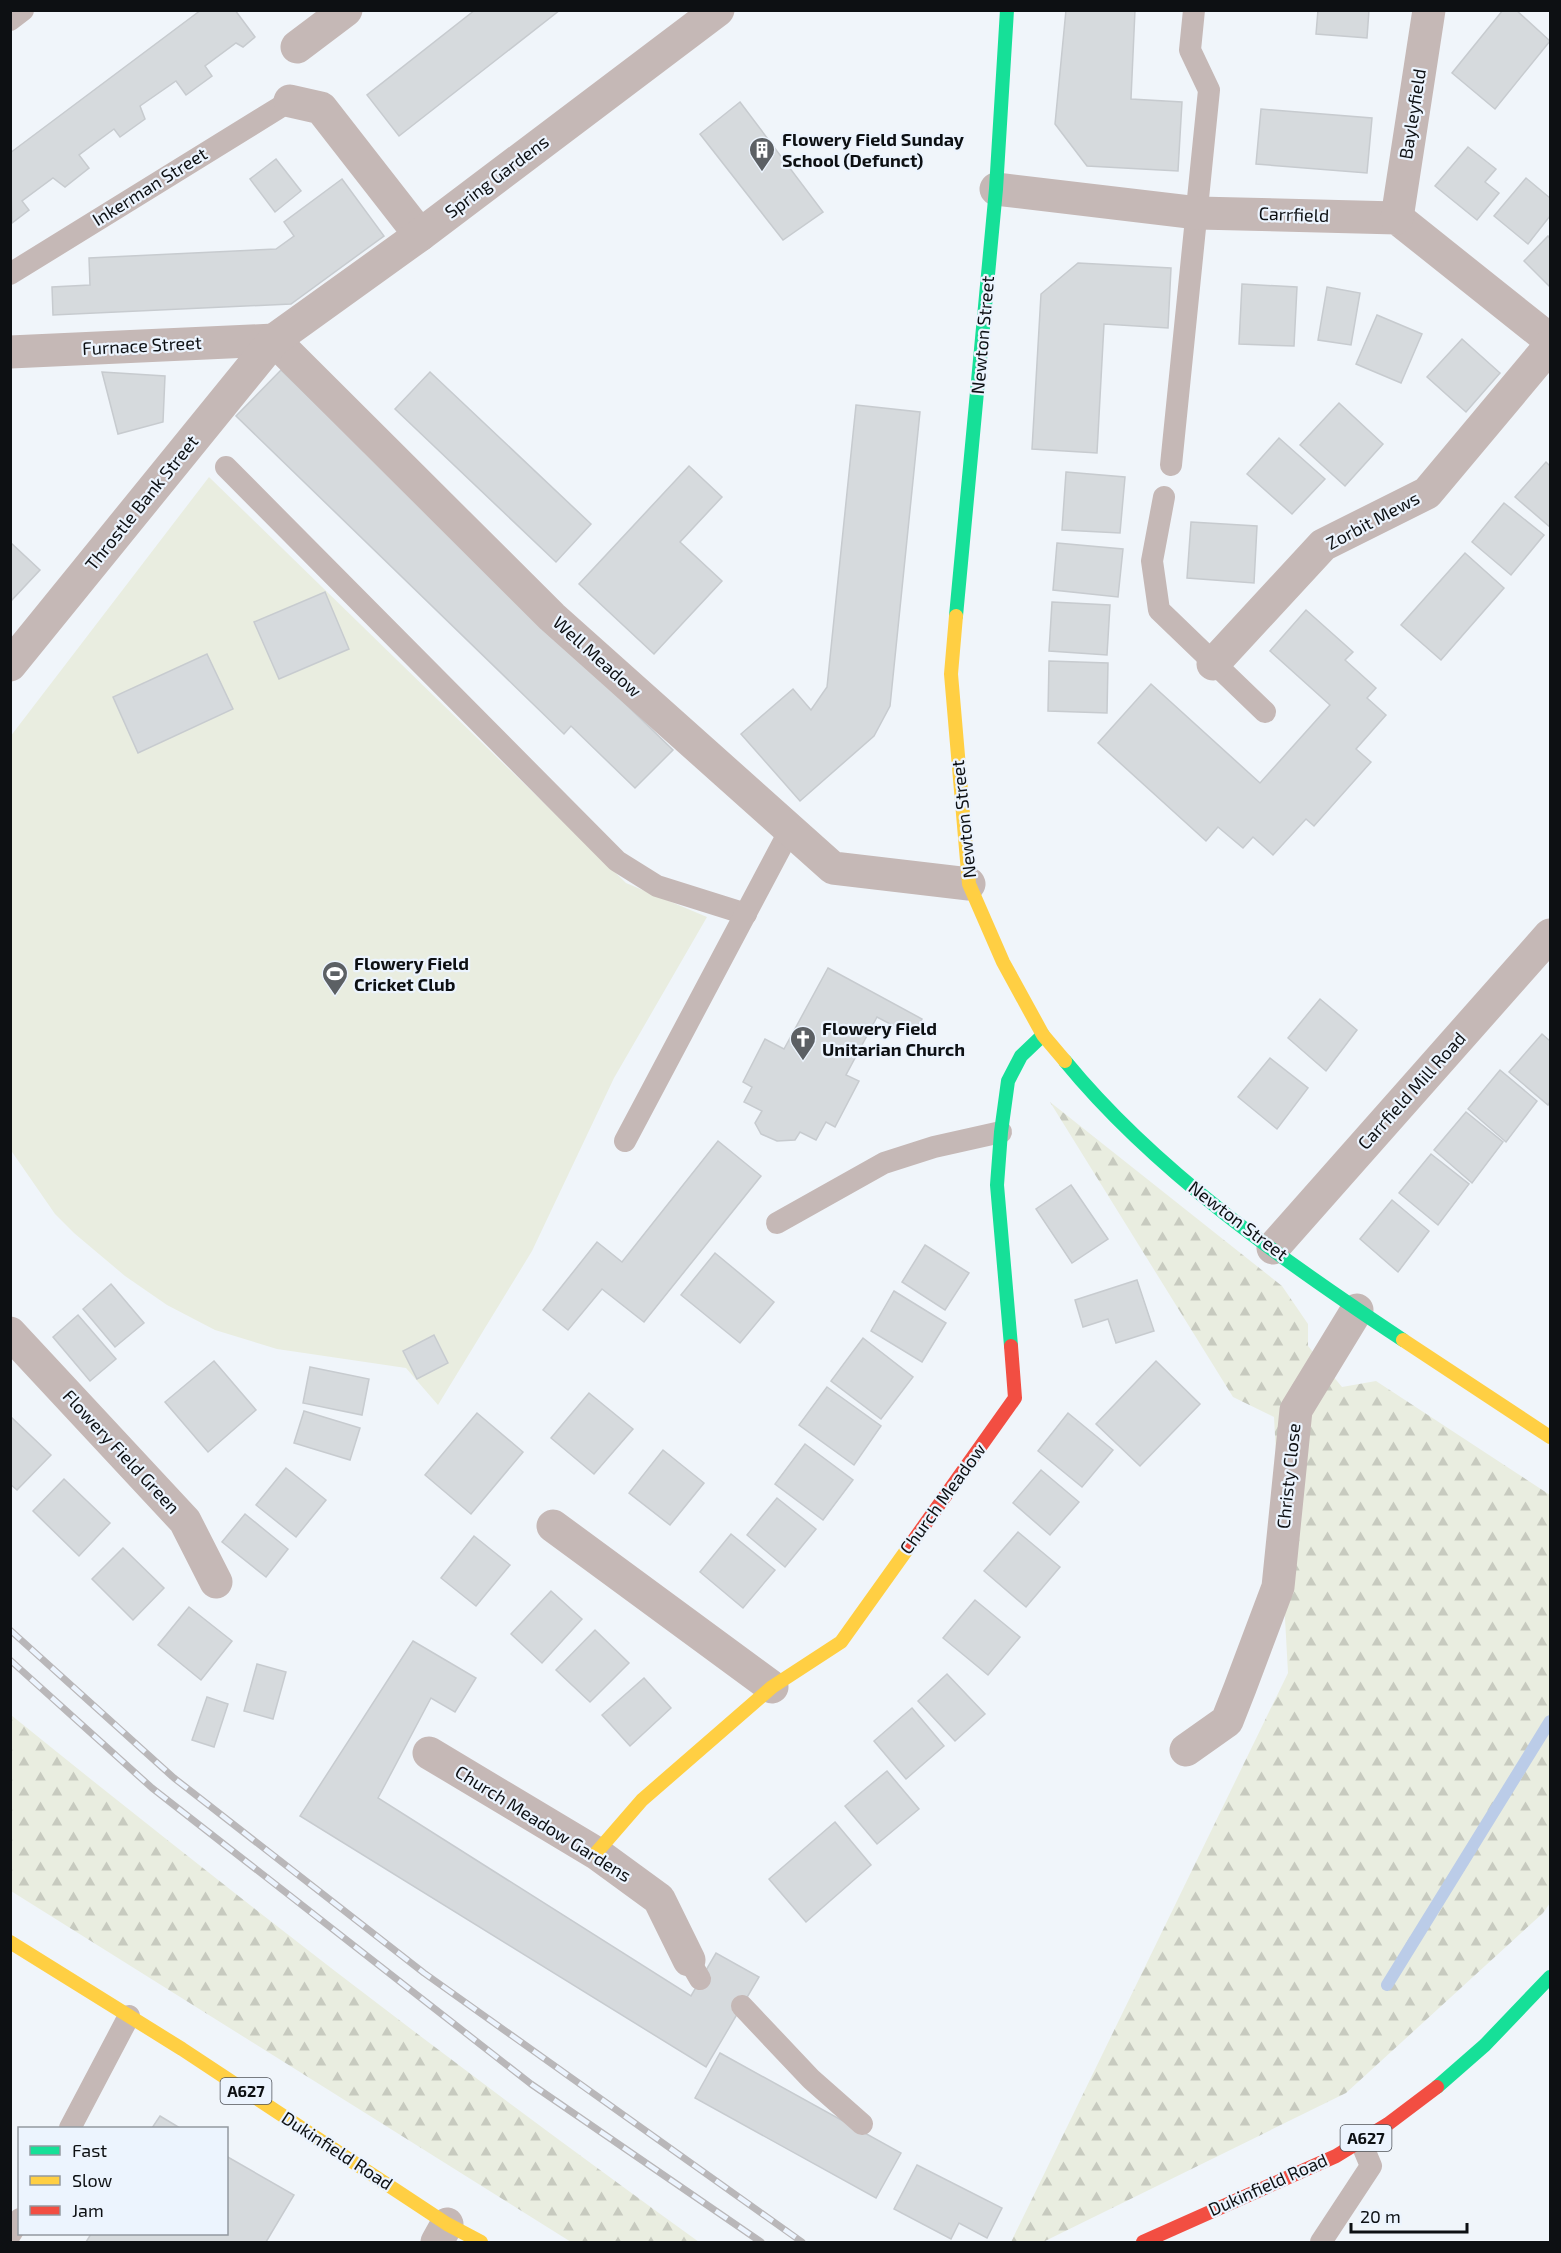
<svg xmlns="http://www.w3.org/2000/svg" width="1561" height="2253" font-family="'Exo 2',sans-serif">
	<defs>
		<pattern id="forest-firs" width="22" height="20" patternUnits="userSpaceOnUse" patternTransform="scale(1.5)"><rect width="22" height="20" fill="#e9ede0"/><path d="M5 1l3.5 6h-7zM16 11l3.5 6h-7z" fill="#c7cabf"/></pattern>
	</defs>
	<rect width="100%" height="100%" fill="#f0f5fa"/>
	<polygon fill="#e9ede0" points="209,477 626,883 707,917 614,1078 532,1251 438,1405 406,1368 277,1349 215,1330 167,1305 125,1276 74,1233 55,1214 10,1149 10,737"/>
	<g fill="url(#forest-firs)">
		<polygon points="1050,1102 1282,1286 1308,1324 1308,1346 1342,1387 1376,1381 1550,1495 1550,1903 1543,1913 1346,2093 1043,2242 1011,2242 1288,1673 1274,1417 1233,1397"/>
		<path d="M11 1715C236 1897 464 2073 699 2242H571L11 1891Z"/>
	</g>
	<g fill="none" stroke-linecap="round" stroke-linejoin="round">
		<polyline stroke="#bbcce8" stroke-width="12" points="1387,1985 1550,1721"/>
	</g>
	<g fill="#d6dadd" stroke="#c7cbcf" stroke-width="1.5">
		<polygon points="201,10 235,10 255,37 243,47 236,43 205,66 212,76 186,95 176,81 140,106 145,119 120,137 114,129 79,155 89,168 65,187 53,178 22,201 29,210 12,223 10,153"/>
		<polygon points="475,10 560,10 399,136 367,95"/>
		<polygon points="1066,10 1135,10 1131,99 1182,102 1178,171 1087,166 1055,124"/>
		<polygon points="1318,10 1369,10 1367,38 1316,34"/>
		<polygon points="1503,10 1516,10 1550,41 1495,109 1452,73"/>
		<polygon points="740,102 823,212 783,240 700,134"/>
		<polygon points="1261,109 1372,118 1367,173 1256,164"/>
		<polygon points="1468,147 1496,169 1485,182 1499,193 1477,220 1435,186"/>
		<polygon points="276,159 301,191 275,212 250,179"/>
		<polygon points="1526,178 1550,198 1550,216 1528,244 1494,216"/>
		<polygon points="342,179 384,236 291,304 53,315 52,287 90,285 89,258 276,249 294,236 284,222"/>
		<polygon points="1548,236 1550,239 1550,287 1524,261"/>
		<polygon points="1078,263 1171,268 1168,328 1104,324 1097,453 1032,449 1041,294"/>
		<polygon points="1242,284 1297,287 1294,346 1239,344"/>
		<polygon points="1327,287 1360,293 1351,345 1318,340"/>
		<polygon points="1377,315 1422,334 1401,383 1356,364"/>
		<polygon points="1462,339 1500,373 1466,412 1427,377"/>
		<polygon points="281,370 673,750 635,788 571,726 564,734 236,416"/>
		<polygon points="102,372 165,376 163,422 118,434"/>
		<polygon points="430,372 591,524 556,562 395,409"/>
		<polygon points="1339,403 1383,444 1345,486 1300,445"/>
		<polygon points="856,405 920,412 890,706 874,736 800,801 741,734 793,689 811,710 827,687"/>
		<polygon points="1279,438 1325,479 1292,514 1247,474"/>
		<polygon points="1546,462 1550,466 1550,527 1515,497"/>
		<polygon points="689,466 722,497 680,542 722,581 654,654 579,584"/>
		<polygon points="1066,472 1125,477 1120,533 1062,530"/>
		<polygon points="1504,503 1544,535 1511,575 1472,542"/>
		<polygon points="1191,522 1257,526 1254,583 1187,578"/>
		<polygon points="10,542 40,570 10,602"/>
		<polygon points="1057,543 1123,549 1118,597 1053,590"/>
		<polygon points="1465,553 1504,588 1441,660 1401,625"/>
		<polygon points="325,592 349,649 279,679 254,622"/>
		<polygon points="1052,602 1110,605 1107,655 1049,651"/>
		<polygon points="1306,610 1353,652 1345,660 1376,688 1367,698 1386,715 1356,749 1371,762 1314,826 1306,819 1273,855 1253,837 1243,848 1218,827 1206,841 1098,743 1151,684 1260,783 1330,705 1270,651"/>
		<polygon points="207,654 233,709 138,753 113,697"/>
		<polygon points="1049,661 1108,663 1107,713 1048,711"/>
		<polygon points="828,968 922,1019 913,1036 877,1017 846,1075 859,1081 835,1127 826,1122 816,1140 800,1132 795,1140 777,1141 761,1134 755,1123 762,1111 744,1102 752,1087 743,1082 765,1039 784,1049"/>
		<polygon points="1320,999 1357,1030 1326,1071 1288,1038"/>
		<polygon points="1542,1034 1550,1041 1550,1101 1548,1105 1509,1072"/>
		<polygon points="1270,1058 1308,1088 1277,1129 1238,1097"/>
		<polygon points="1500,1070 1537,1101 1506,1142 1468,1109"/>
		<polygon points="1466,1112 1503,1142 1472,1183 1434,1150"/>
		<polygon points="718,1141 761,1176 644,1322 602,1289 568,1330 543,1310 597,1242 622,1262"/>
		<polygon points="1431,1154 1469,1184 1438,1225 1399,1193"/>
		<polygon points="1071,1185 1108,1239 1072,1263 1036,1209"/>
		<polygon points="1392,1200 1429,1231 1398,1272 1360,1239"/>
		<polygon points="925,1245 969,1273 945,1310 902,1282"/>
		<polygon points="715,1253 774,1302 740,1343 681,1295"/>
		<polygon points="1137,1280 1154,1331 1116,1343 1108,1319 1083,1327 1075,1300"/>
		<polygon points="111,1284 144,1323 115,1347 83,1309"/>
		<polygon points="894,1291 946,1323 922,1362 871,1331"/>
		<polygon points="78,1315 116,1359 90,1381 53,1337"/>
		<polygon points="434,1335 448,1363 417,1379 403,1351"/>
		<polygon points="863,1338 913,1377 881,1419 831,1381"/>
		<polygon points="214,1361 256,1410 208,1452 165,1402"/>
		<polygon points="1156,1361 1200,1404 1140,1466 1096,1424"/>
		<polygon points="310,1367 369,1379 362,1415 303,1403"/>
		<polygon points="827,1387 881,1426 854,1465 799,1425"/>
		<polygon points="589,1393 633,1429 594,1474 551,1438"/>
		<polygon points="304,1411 360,1428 350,1460 294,1443"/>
		<polygon points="477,1413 523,1452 471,1514 425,1475"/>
		<polygon points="1068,1413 1113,1450 1082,1487 1038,1451"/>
		<polygon points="10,1416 51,1455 17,1490 10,1484"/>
		<polygon points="805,1444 853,1480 823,1520 775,1484"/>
		<polygon points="663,1450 704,1483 670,1525 629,1493"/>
		<polygon points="286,1468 326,1500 296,1537 256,1505"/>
		<polygon points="1041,1470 1079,1502 1050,1535 1013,1503"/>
		<polygon points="64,1479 110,1523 79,1556 33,1511"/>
		<polygon points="777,1498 816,1529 785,1567 747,1535"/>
		<polygon points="245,1514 288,1549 266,1577 222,1542"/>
		<polygon points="1018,1532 1060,1567 1026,1607 984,1571"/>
		<polygon points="731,1534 775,1570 743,1608 700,1572"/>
		<polygon points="474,1536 510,1565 476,1606 441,1578"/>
		<polygon points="123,1548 164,1588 133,1620 92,1579"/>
		<polygon points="551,1591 582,1619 542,1663 511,1634"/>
		<polygon points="975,1600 1020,1637 988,1675 943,1638"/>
		<polygon points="189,1607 232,1641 201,1680 158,1645"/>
		<polygon points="595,1630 629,1663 590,1702 556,1670"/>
		<polygon points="413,1641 476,1678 455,1712 431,1698 378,1798 691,1996 716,1953 759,1977 706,2067 300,1816"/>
		<polygon points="257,1664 286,1672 273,1719 244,1711"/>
		<polygon points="947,1674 985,1714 955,1741 918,1701"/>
		<polygon points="644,1678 671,1708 630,1746 602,1715"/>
		<polygon points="207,1697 228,1704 214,1747 192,1740"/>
		<polygon points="912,1708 944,1746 906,1779 874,1741"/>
		<polygon points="887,1771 919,1809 877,1844 845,1806"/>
		<polygon points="835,1822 871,1865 806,1922 769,1879"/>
		<polygon points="720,2053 901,2153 876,2198 695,2098"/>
		<polygon points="160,2116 180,2128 152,2128"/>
		<polygon points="226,2156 294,2195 266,2242 86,2242 91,2234 226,2234"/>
		<polygon points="917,2165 1002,2208 987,2238 959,2223 951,2239 894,2209"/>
	</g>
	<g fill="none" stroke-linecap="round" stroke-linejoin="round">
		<g stroke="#c5b8b6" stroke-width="22">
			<polyline points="10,20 23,10"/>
			<polyline points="10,274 290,101"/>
			<polyline points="1171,465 1209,90 1190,50 1194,10"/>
			<polyline points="226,467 617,861 657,886 746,914"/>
			<polyline points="1164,497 1152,561 1159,610 1265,712"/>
			<polyline points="625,1141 790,830"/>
			<polyline points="777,1223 884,1163 934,1147 1001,1132"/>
			<polyline points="689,1960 700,1979"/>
			<polyline points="742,2006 811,2079 862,2124"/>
			<polyline points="70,2128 129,2016"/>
			<polyline points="10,2235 20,2219"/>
			<polyline points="1321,2242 1371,2166 1361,2142"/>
		</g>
		<g stroke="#c5b8b6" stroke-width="33">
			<polyline points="297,47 346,10"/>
			<polyline points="290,101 321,108 420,235"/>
			<polyline points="996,189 1198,213 1397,218 1550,340"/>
			<polyline points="1397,218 1429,10"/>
			<polyline points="274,340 552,617 833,868 969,884"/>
			<polyline points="10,352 274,340"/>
			<polyline points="1213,664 1323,545 1427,493 1550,346"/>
			<polyline points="10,665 274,340 420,235 718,10"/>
			<polyline points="1273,1248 1550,935"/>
			<polyline points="10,1333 185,1521 216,1582"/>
			<polyline points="553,1526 772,1687"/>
			<polyline points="1186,1750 1227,1721 1240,1688 1278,1587 1296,1410 1357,1310"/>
			<polyline points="429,1753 596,1853 659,1899 689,1960"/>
			<polyline points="437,2242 447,2224"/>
		</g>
		<g stroke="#16e098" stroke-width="14">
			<polyline points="956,616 996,189 1007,10"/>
			<path d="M1065 1061C1155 1171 1285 1262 1403 1340"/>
			<polyline points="1011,1346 997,1185 1001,1132 1008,1081 1021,1056 1043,1035"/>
			<polyline points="1437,2087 1485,2045 1550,1977"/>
		</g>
		<g stroke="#ffcf43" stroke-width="14">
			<polyline points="956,616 951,674 969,884 1003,962 1043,1035 1065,1061"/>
			<polyline points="1403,1340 1550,1437"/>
			<polyline points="596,1853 642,1800 772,1687 841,1642 911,1544"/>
			<polyline points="10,1942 182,2049 447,2224 481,2242"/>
		</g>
		<g stroke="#f24e42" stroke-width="14">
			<polyline points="911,1544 1015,1398 1011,1346"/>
			<polyline points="1143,2242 1336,2156 1388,2124 1437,2087"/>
		</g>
		<defs>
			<g id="rail">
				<polyline points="10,1630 174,1778 424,1973 802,2242"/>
				<polyline points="10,1660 152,1788 531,2084 761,2242"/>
			</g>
		</defs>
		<use href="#rail" stroke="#b9b7b9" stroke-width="7"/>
		<use href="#rail" stroke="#ecf4fe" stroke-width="4.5" stroke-dasharray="14" stroke-linecap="butt"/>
	</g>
	<defs>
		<symbol id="building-pin" viewBox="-11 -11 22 30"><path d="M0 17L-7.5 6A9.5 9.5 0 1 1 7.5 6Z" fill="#5c6064" stroke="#ecf4fe"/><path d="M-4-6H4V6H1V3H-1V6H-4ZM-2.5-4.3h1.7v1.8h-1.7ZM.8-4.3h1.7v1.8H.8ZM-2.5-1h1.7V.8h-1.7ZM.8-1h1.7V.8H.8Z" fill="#fff"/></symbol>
		<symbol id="stadium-pin" viewBox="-11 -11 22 30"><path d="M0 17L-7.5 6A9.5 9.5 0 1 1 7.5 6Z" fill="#5c6064" stroke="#ecf4fe"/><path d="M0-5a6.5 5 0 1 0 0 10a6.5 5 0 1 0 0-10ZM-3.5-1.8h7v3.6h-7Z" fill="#fff"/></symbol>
		<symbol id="church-pin" viewBox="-11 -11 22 30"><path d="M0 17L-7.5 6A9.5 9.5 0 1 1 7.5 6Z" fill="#5c6064" stroke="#ecf4fe"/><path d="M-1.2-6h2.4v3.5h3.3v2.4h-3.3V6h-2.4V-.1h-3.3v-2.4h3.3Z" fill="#fff"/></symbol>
	</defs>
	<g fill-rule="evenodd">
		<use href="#building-pin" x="747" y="135" width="30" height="40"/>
		<use href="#stadium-pin" x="320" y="959" width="30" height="40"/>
		<use href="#church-pin" x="788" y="1024" width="30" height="40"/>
	</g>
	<g text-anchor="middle" stroke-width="4.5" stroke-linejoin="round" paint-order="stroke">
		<g fill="#ecf4fe" stroke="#50545a" stroke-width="1.5">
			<rect x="220.5" y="2078" width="51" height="26" rx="4.5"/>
			<rect x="1340.5" y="2125" width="51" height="26" rx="4.5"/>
		</g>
		<g font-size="16" font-weight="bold" fill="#0d1013">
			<text x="246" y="2097">A627</text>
			<text x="1366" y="2144">A627</text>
		</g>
		<g font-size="18" fill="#0d1013" stroke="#ecf4fe">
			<text transform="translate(1413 114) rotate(-81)" y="6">Bayleyfield</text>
			<text transform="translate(497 177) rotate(-37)" y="6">Spring Gardens</text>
			<text transform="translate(150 187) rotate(-32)" y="6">Inkerman Street</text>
			<text transform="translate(1294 215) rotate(2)" y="6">Carrfield</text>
			<text transform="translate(983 335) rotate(-85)" y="6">Newton Street</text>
			<text transform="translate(142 346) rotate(-3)" y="6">Furnace Street</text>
			<text transform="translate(142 503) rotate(-51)" y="6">Throstle Bank Street</text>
			<text transform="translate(1373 521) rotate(-28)" y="6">Zorbit Mews</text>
			<text transform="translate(597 657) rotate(42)" y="6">Well Meadow</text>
			<text transform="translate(964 819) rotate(-96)" y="6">Newton Street</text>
			<text transform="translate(1412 1091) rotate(-48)" y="6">Carrfield Mill Road</text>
			<text transform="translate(1238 1221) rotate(37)" y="6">Newton Street</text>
			<text transform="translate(121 1452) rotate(47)" y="6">Flowery Field Green</text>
			<text transform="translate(1289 1476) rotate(-84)" y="6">Christy Close</text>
			<text transform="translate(943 1499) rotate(-54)" y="6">Church Meadow</text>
			<text transform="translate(543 1824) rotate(32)" y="6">Church Meadow Gardens</text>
			<text transform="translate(337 2151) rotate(33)" y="6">Dukinfield Road</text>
			<text transform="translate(1268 2185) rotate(-24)" y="6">Dukinfield Road</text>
		</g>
		<g font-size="18" font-weight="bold" fill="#0d1013" stroke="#ecf4fe" text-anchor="start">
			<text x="782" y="146">Flowery Field Sunday<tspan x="782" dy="21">School (Defunct)</tspan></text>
			<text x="354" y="970">Flowery Field<tspan x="354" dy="21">Cricket Club</tspan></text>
			<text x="822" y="1035">Flowery Field<tspan x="822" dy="21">Unitarian Church</tspan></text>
		</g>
	</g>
	<rect width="1561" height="2253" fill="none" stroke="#0d1013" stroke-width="24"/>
	<rect x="18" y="2127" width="210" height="108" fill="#ecf4fe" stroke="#9399a0" stroke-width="1.5"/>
	<rect x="30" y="2146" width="30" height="9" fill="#16e098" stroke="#9399a0" stroke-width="1.5"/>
	<text x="72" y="2157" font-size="18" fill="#0d1013">Fast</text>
	<rect x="30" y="2176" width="30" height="9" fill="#ffcf43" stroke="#9399a0" stroke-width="1.5"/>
	<text x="72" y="2187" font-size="18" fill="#0d1013">Slow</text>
	<rect x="30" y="2206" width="30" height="9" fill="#f24e42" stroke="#9399a0" stroke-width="1.5"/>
	<text x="72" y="2217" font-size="18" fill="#0d1013">Jam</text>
	<path d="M1351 2223v9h116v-9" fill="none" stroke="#0d1013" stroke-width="3"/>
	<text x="1360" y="2223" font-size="18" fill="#0d1013" stroke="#ecf4fe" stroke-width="4.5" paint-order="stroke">20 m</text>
</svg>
